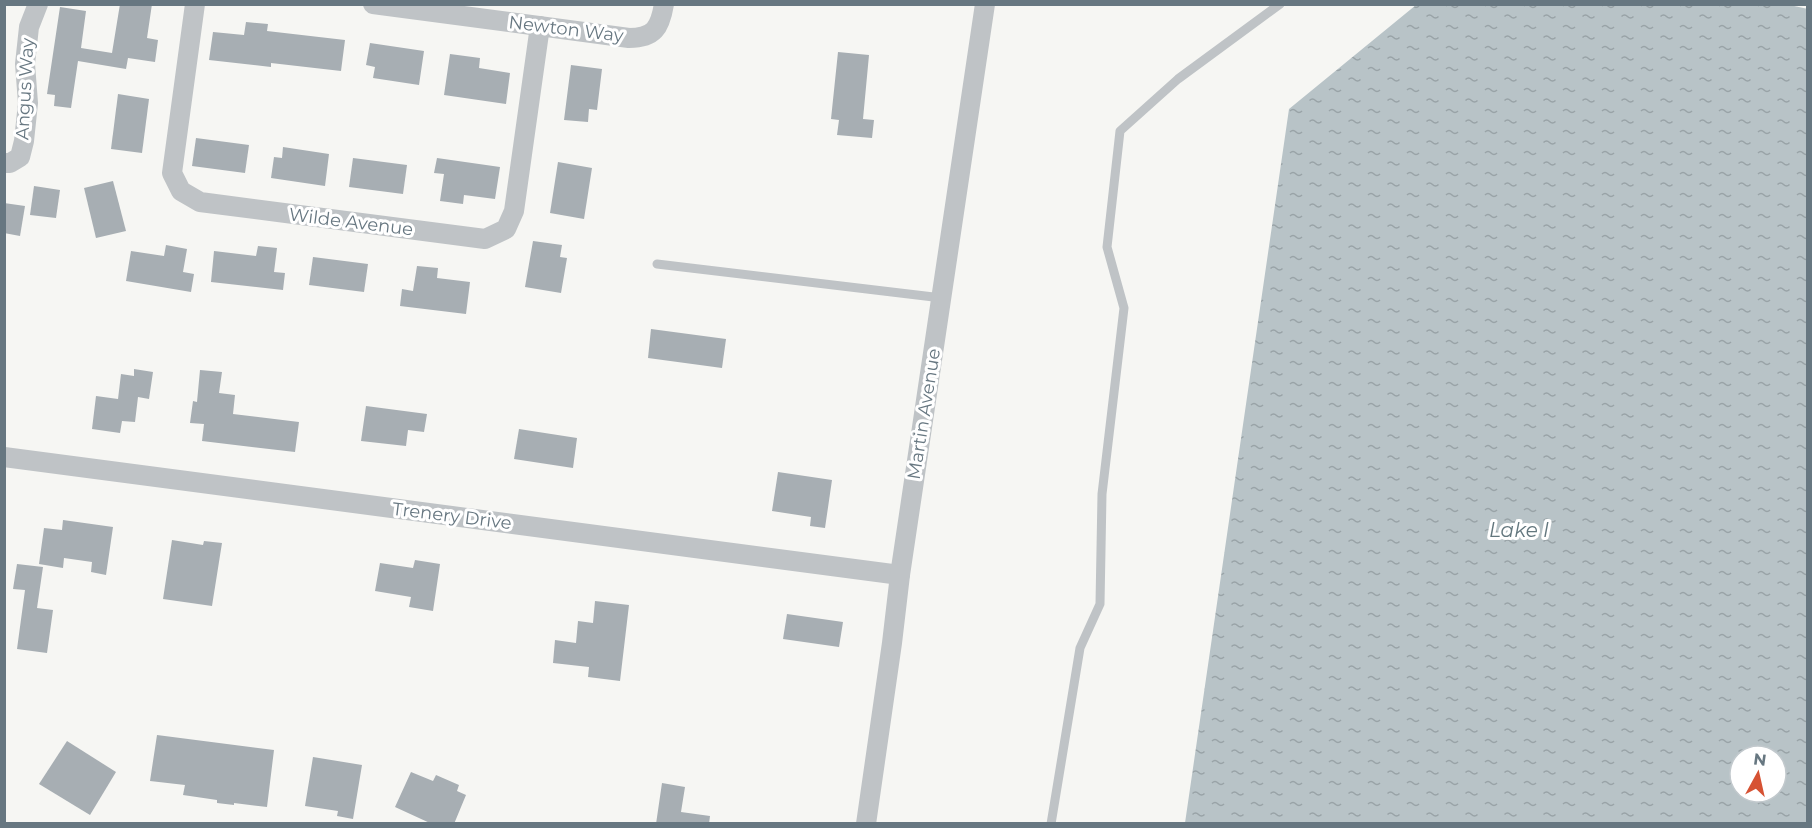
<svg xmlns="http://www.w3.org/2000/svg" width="1812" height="828" font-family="Montserrat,sans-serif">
	<defs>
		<pattern id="water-ripples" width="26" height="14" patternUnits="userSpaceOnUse" patternTransform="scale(1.5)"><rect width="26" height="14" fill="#b8c3c7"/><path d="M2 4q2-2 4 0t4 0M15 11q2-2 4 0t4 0" fill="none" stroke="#99a3a7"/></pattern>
	</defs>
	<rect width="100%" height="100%" fill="#f6f6f3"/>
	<path fill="url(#water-ripples)" fill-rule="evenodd" d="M1785 4 1808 9 1807 823H1185L1289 109 1416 5ZM1740 756H1776V792H1740Z"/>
	<g fill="#a7aeb3">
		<polygon points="120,4 152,4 147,38 158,40 155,62 128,58 126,69 78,61 71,108 54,106 55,95 47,94 60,7 86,11 81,48 112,53"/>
		<polygon points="246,22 268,24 267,31 345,40 341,71 271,63 271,67 209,60 213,32 244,35"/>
		<polygon points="370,43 424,51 419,85 373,78 375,67 366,65"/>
		<polygon points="838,52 869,55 863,119 874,120 872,138 837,135 839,120 831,119"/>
		<polygon points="450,54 480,58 479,68 510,73 506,104 444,95"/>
		<polygon points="571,65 602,69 597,110 589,109 588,122 564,120"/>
		<polygon points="118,94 149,99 142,153 111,149"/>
		<polygon points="196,138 249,145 245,173 192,166"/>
		<polygon points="283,147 329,154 325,186 271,178 274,157 282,158"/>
		<polygon points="353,158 407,165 403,194 349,187"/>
		<polygon points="437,158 500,167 495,199 464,195 463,204 440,201 444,174 434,173"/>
		<polygon points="558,162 592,168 584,219 550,213"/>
		<polygon points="113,181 126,231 96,238 84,188"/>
		<polygon points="34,186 60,190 56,218 30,215"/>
		<polygon points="4,203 25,206 20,236 4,233"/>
		<polygon points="533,241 562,245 560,257 567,258 561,293 525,287"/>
		<polygon points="166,245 187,249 183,272 194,274 191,292 126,281 131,251 164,256"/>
		<polygon points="258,246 277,248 274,272 285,273 283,290 211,282 214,251 256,256"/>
		<polygon points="313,257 368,264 364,292 309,285"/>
		<polygon points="417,266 438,268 437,278 470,282 466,314 400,306 402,289 413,291"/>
		<polygon points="651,329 726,339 722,368 648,358"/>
		<polygon points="134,369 153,372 149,399 138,397 135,422 122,421 120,433 92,429 96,396 118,399 121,374 134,376"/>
		<polygon points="200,370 222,372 219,393 235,395 233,414 299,422 295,452 202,441 204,424 190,423 193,401 197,402"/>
		<polygon points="366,406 427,414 424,432 408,430 406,446 361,441"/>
		<polygon points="519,429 577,438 573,468 514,459"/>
		<polygon points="778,472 832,480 825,528 810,526 811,517 772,511"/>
		<polygon points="63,520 113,527 106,575 91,572 92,562 64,558 63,568 39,564 44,528 62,530"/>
		<polygon points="172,540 203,545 204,541 222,543 212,606 163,599"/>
		<polygon points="415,560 440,564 433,611 409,607 411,597 375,591 380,563 413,568"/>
		<polygon points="17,564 43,567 37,608 53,610 47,653 17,649 25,590 13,589"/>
		<polygon points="595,601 629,605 620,681 588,677 589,667 553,663 555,640 576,643 578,621 593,623"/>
		<polygon points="787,614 843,622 839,647 783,639"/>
		<polygon points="157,735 274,750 267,807 234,803 234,805 217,803 217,800 183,795 185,785 150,781"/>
		<polygon points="67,741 116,772 90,815 39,784"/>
		<polygon points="313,757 362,765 353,819 337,816 338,811 305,806"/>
		<polygon points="411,772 433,781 436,775 459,785 457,791 466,795 454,824 432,824 395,807"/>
		<polygon points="662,783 685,787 681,812 710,816 709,824 656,824"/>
	</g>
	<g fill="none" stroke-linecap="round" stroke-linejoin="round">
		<g stroke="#bfc3c6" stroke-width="9">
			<polyline points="657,264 942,298"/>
			<polyline points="1051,824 1080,648 1100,604 1102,494 1124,308 1107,247 1120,131 1178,79 1280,4"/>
		</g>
		<g stroke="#bfc3c6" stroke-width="20">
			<polyline points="195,4 172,173 181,191 200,202 485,239 506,229 514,211 540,26"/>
			<path d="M373 4 629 38C654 38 660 28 664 4"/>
			<polyline points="4,163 10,163 20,157 24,141 28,103 25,64 29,27 38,4"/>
			<polyline points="4,457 900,575"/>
			<polyline points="866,824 892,643 900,575 985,4"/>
		</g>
	</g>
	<g text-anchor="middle" stroke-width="6" stroke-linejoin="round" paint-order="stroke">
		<g font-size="18" fill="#677781" stroke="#fff">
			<text transform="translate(566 29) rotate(7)" y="6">Newton Way</text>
			<text transform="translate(25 89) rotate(-87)" y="6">Angus Way</text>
			<text transform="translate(351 222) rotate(7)" y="6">Wilde Avenue</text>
			<text transform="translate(924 414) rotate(-81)" y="6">Martin Avenue</text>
			<text transform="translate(452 516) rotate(7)" y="6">Trenery Drive</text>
		</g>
		<g font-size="20" font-style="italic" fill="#63777e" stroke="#fff">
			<text x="1519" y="537">Lake I</text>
		</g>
	</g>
	<rect width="1812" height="828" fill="none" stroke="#677781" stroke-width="12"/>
	<g transform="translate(1758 774) rotate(8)"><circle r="28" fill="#ffffff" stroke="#c2c9cd" stroke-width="1.5"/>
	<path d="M0-4.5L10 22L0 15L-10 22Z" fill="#d65233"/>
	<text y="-9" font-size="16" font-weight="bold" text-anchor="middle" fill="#677781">N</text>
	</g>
</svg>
